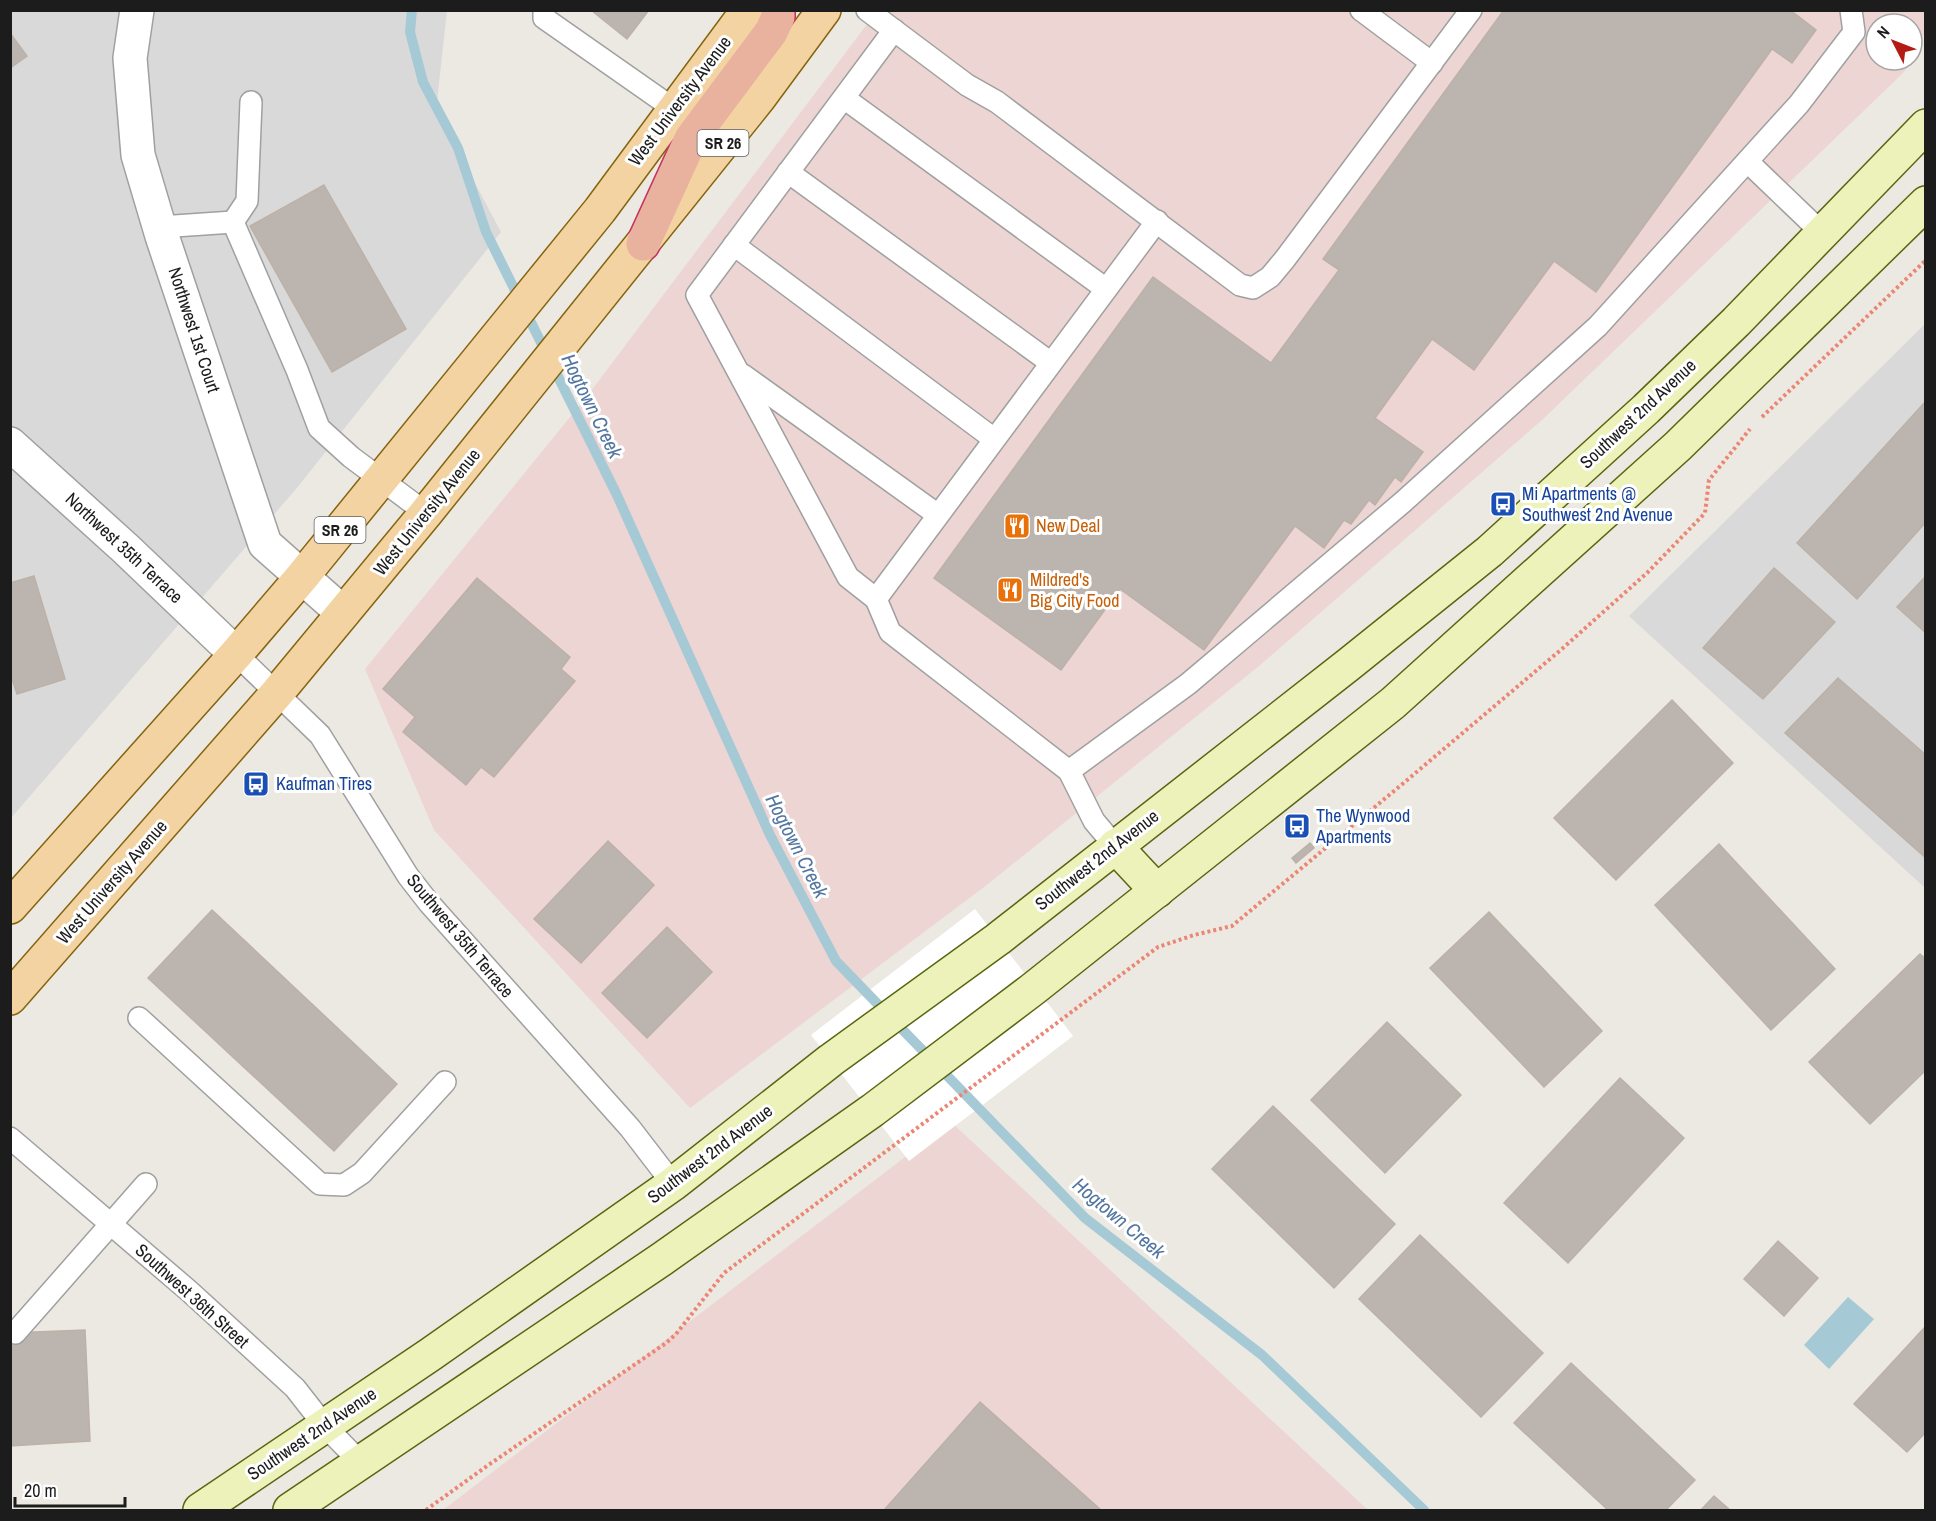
<svg xmlns="http://www.w3.org/2000/svg" width="1936" height="1521" font-family="'Archivo Narrow',sans-serif">
	<rect width="100%" height="100%" fill="#ece9e2"/>
	<g fill="#dad9d9">
		<polygon points="11,11 447,11 436,110 501,232 296,489 11,818"/>
		<polygon points="1925,324 1925,888 1629,616"/>
	</g>
	<g fill="#ecd5d3" fill-rule="evenodd">
		<path d="M877 11H1925V30L1917 56 1902 74 1542 420 1259 666 988 884 690 1108 434 830 365 669 588 395ZM1876 24H1912V60H1876Z"/>
		<polygon points="951,1122 1368,1510 443,1510"/>
	</g>
	<polygon fill="#a6c9d6" points="1848,1297 1874,1319 1829,1369 1804,1345"/>
	<polygon fill="#fff" points="975,909 1073,1036 909,1161 811,1035"/>
	<g fill="none" stroke-linecap="round" stroke-linejoin="round">
		<polyline stroke="#a6c9d6" stroke-width="10" points="412,10 410,32 423,82 458,148 486,232 616,493 770,835 836,961 1085,1218 1262,1355 1424,1510"/>
	</g>
	<g fill="#bcb5af" stroke="#bcb1a6" stroke-width="1.5">
		<polygon points="591,10 649,10 627,39"/>
		<polygon points="1504,10 1790,10 1816,30 1792,63 1772,49 1596,292 1554,261 1474,370 1432,339 1375,418 1423,452 1401,482 1395,477 1375,505 1369,500 1351,524 1344,520 1324,548 1295,526 1204,650 1120,589 1061,670 934,578 1153,277 1271,363 1339,270 1323,259"/>
		<polygon points="10,33 27,56 10,68"/>
		<polygon points="324,185 406,329 332,372 250,226"/>
		<polygon points="1926,401 1926,522 1857,599 1797,543"/>
		<polygon points="1774,568 1835,622 1763,699 1703,648"/>
		<polygon points="34,576 65,679 17,694 10,673 10,583"/>
		<polygon points="1926,576 1926,633 1897,607"/>
		<polygon points="477,578 570,657 561,669 575,681 494,777 481,767 466,785 403,732 415,717 383,689"/>
		<polygon points="1838,678 1926,755 1926,858 1785,733"/>
		<polygon points="1672,700 1733,763 1616,880 1554,818"/>
		<polygon points="608,841 654,885 581,963 534,919"/>
		<polygon points="1310,843 1314,848 1296,863 1292,858"/>
		<polygon points="1719,844 1835,969 1771,1030 1655,905"/>
		<polygon points="212,910 397,1084 334,1151 148,978"/>
		<polygon points="1489,912 1602,1031 1544,1087 1430,968"/>
		<polygon points="667,927 712,972 647,1038 602,993"/>
		<polygon points="1920,954 1926,959 1926,1070 1870,1124 1809,1062"/>
		<polygon points="1387,1022 1461,1095 1385,1173 1311,1100"/>
		<polygon points="1620,1078 1684,1138 1568,1263 1504,1203"/>
		<polygon points="1273,1106 1395,1224 1334,1288 1212,1169"/>
		<polygon points="1420,1235 1543,1353 1481,1417 1359,1299"/>
		<polygon points="1778,1241 1818,1278 1784,1316 1744,1279"/>
		<polygon points="1926,1326 1926,1432 1907,1452 1854,1404"/>
		<polygon points="85,1330 90,1441 10,1446 10,1333"/>
		<polygon points="1571,1363 1695,1480 1666,1510 1608,1510 1514,1423"/>
		<polygon points="980,1402 1101,1510 886,1510 885,1509"/>
		<polygon points="1714,1496 1730,1510 1701,1510"/>
	</g>
	<g fill="none" stroke-linecap="round" stroke-linejoin="round">
		<defs>
			<g id="service">
				<polyline points="544,10 544,18 674,109"/>
				<polyline points="867,10 967,85 997,102 1240,285 1253,288 1270,277 1285,259 1471,10"/>
				<polyline points="1361,10 1432,63"/>
				<polyline points="844,98 1106,289"/>
				<polyline points="1748,162 1821,232"/>
				<polyline points="788,172 1051,363"/>
				<polyline points="233,222 297,370 319,428 351,457 426,513"/>
				<polyline points="233,222 247,201 251,102"/>
				<polyline points="160,227 233,222"/>
				<polyline points="734,245 994,439"/>
				<polyline points="743,375 938,515"/>
				<polyline points="876,599 848,577 697,295 894,30"/>
				<polyline points="236,654 320,735 408,876 429,903 630,1128 673,1184"/>
				<polyline points="1069,771 1188,684 1403,502 1598,326 1799,104 1854,32 1851,10"/>
				<polyline points="1115,846 1094,821 1069,771 890,632 876,599 1157,221"/>
				<polyline points="139,1018 320,1184 344,1185 362,1173 445,1082"/>
				<polyline points="10,1138 189,1291 295,1388 324,1425 362,1464"/>
				<polyline points="15,1333 146,1184"/>
			</g>
			<g id="minor">
				<polyline points="137,10 130,58 138,155 162,236 265,544 343,613"/>
				<polyline points="10,444 126,549 236,654"/>
			</g>
			<g id="secondary">
				<polyline points="1115,846 1157,891"/>
				<polyline points="200,1510 431,1354 673,1184 831,1060 998,939 1348,665 1490,551 1646,409 1736,322 1926,126"/>
				<polyline points="290,1510 662,1259 873,1110 1033,989 1393,703 1678,446 1926,203"/>
			</g>
			<g id="primary">
				<polyline points="10,907 236,654 301,578 600,210 748,10"/>
				<polyline points="10,998 277,693 426,513 759,98 824,10"/>
			</g>
			<polyline id="trunk" points="643,244 691,139 771,32 778,17 778,10"/>
		</defs>
		<use href="#service" stroke="#a0a0a0" stroke-width="24"/>
		<use href="#minor" stroke="#a0a0a0" stroke-width="36"/>
		<use href="#secondary" stroke="#59660f" stroke-width="36"/>
		<use href="#primary" stroke="#85640e" stroke-width="36"/>
		<use href="#trunk" stroke="#c5345f" stroke-width="36"/>
		<g stroke="#ec8674" stroke-width="4" stroke-dasharray="3 3" stroke-linecap="butt">
			<polyline points="1762,417 1926,260"/>
			<polyline points="426,1510 487,1466 666,1343 676,1334 724,1273 1158,947 1194,935 1232,926 1406,781 1563,648 1647,573 1705,513 1709,480 1750,429"/>
		</g>
		<use href="#service" stroke="#fff" stroke-width="21"/>
		<use href="#minor" stroke="#fff" stroke-width="33"/>
		<use href="#secondary" stroke="#edf2ba" stroke-width="33"/>
		<use href="#primary" stroke="#f2d3a1" stroke-width="33"/>
		<use href="#trunk" stroke="#e8b29e" stroke-width="33"/>
	</g>
	<defs>
		<symbol id="bus-square" viewBox="-11 -11 22 22"><rect x="-9" y="-9" width="18" height="18" rx="4" fill="#1a4fb4" stroke="#fff"/><path d="M-5-6H5V4H4V6H2V4H-2V6H-4V4H-5ZM-3.5-4V0h7V-4ZM-3.5 1.2v1.5H-2V1.2ZM2 1.2v1.5H3.5V1.2Z" fill="#fff"/></symbol>
		<symbol id="restaurant-square" viewBox="-11 -11 22 22"><rect x="-9" y="-9" width="18" height="18" rx="4" fill="#e8710a" stroke="#fff"/><path d="M-5-6h1v4h1v-4h1v4h1v-4h1v5L-1.5 .5V6h-2V.5L-5-1ZM5-6V6H3V1.5H1.5Q1.5-4 5-6Z" fill="#fff"/></symbol>
	</defs>
	<g fill-rule="evenodd">
		<use href="#bus-square" x="1488" y="489" width="30" height="30"/>
		<use href="#restaurant-square" x="1002" y="511" width="30" height="30"/>
		<use href="#restaurant-square" x="995" y="575" width="30" height="30"/>
		<use href="#bus-square" x="241" y="769" width="30" height="30"/>
		<use href="#bus-square" x="1282" y="811" width="30" height="30"/>
	</g>
	<g text-anchor="middle" stroke-width="6" stroke-linejoin="round" paint-order="stroke">
		<g fill="#fff" stroke="#606060" stroke-width="1.5">
			<rect x="697.5" y="130" width="51" height="26" rx="4.5"/>
			<rect x="314.5" y="517" width="51" height="26" rx="4.5"/>
		</g>
		<g font-size="16" font-weight="bold" fill="#1c1c1c">
			<text x="723" y="149">SR 26</text>
			<text x="340" y="536">SR 26</text>
		</g>
		<g font-size="18" fill="#1c1c1c" stroke="#fff">
			<text transform="translate(680 101) rotate(-53)" y="6">West University Avenue</text>
			<text transform="translate(194 330) rotate(72)" y="6">Northwest 1st Court</text>
			<text transform="translate(1638 414) rotate(-43)" y="6">Southwest 2nd Avenue</text>
			<text transform="translate(427 512) rotate(-51)" y="6">West University Avenue</text>
			<text transform="translate(124 548) rotate(43)" y="6">Northwest 35th Terrace</text>
			<text transform="translate(1097 860) rotate(-38)" y="6">Southwest 2nd Avenue</text>
			<text transform="translate(112 882) rotate(-49)" y="6">West University Avenue</text>
			<text transform="translate(460 936) rotate(50)" y="6">Southwest 35th Terrace</text>
			<text transform="translate(710 1154) rotate(-37)" y="6">Southwest 2nd Avenue</text>
			<text transform="translate(192 1296) rotate(42)" y="6">Southwest 36th Street</text>
			<text transform="translate(312 1434) rotate(-34)" y="6">Southwest 2nd Avenue</text>
		</g>
		<g font-size="18" fill="#164399" stroke="#fff" text-anchor="start">
			<text x="1522" y="500">Mi Apartments @<tspan x="1522" dy="21">Southwest 2nd Avenue</tspan></text>
			<text x="276" y="790">Kaufman Tires</text>
			<text x="1316" y="822">The Wynwood<tspan x="1316" dy="21">Apartments</tspan></text>
		</g>
		<g font-size="18" fill="#c56008" stroke="#fff" text-anchor="start">
			<text x="1036" y="532">New Deal</text>
			<text x="1030" y="586">Mildred's<tspan x="1030" dy="21">Big City Food</tspan></text>
		</g>
		<g font-size="20" font-style="italic" fill="#5276a1" stroke="#fff">
			<text transform="translate(592 406) rotate(64)" y="7">Hogtown Creek</text>
			<text transform="translate(797 846) rotate(63)" y="7">Hogtown Creek</text>
			<text transform="translate(1119 1218) rotate(40)" y="7">Hogtown Creek</text>
		</g>
	</g>
	<rect width="1936" height="1521" fill="none" stroke="#1c1c1c" stroke-width="24"/>
	<g transform="translate(1894 42) rotate(312)"><circle r="28" fill="#ffffff" stroke="#a4a4a4" stroke-width="1.5"/>
	<path d="M0-4.5L10 22L0 15L-10 22Z" fill="#b41b13"/>
	<text y="-9" font-size="16" font-weight="bold" text-anchor="middle" fill="#1c1c1c">N</text>
	</g>
	<path d="M15 1497v9h110v-9" fill="none" stroke="#1c1c1c" stroke-width="3"/>
	<text x="24" y="1497" font-size="18" fill="#1c1c1c" stroke="#ffffff" stroke-width="4.5" paint-order="stroke">20 m</text>
</svg>
